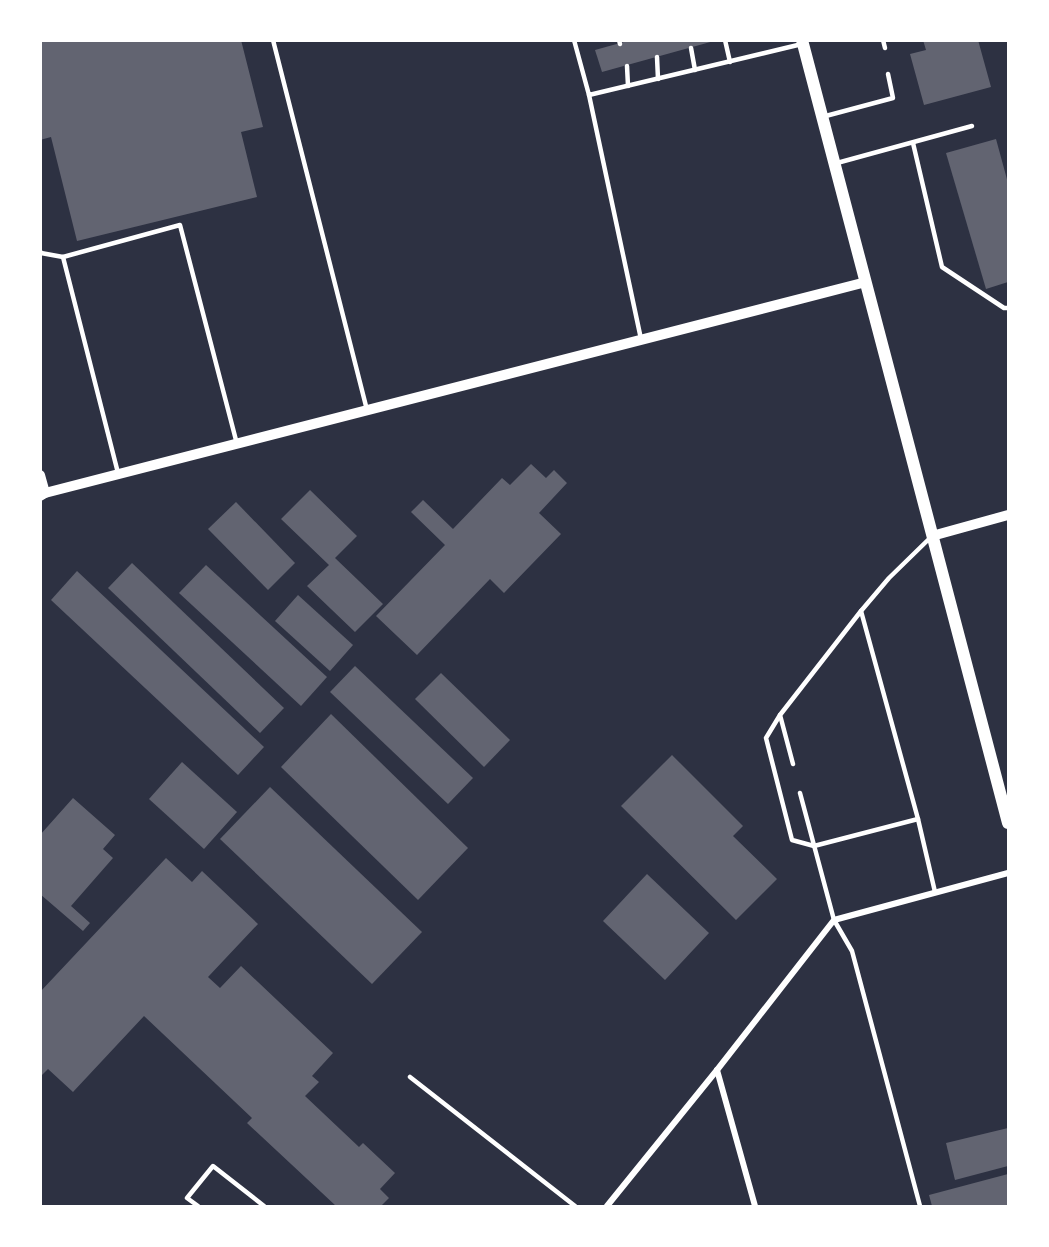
<svg xmlns="http://www.w3.org/2000/svg" width="1049" height="1247" font-family="'Fira Sans Condensed',sans-serif">
	<rect width="100%" height="100%" fill="#2d3142"/>
	<g fill="#626471">
		<polygon points="40,40 241,40 263,127 241,132 257,197 77,241 51,137 40,140"/>
		<polygon points="631,40 714,40 714,41 602,72 595,50"/>
		<polygon points="923,40 978,40 991,87 924,105 910,54 926,50"/>
		<polygon points="996,139 1008,183 1008,282 986,289 946,153"/>
		<polygon points="531,464 546,478 554,470 567,483 539,513 561,534 504,593 490,579 417,655 376,616 445,545 411,512 423,500 453,529 502,478 510,485"/>
		<polygon points="310,490 357,536 335,558 383,604 355,632 307,586 329,565 281,519"/>
		<polygon points="236,502 295,563 268,590 208,529"/>
		<polygon points="132,563 284,708 260,733 108,588"/>
		<polygon points="206,565 327,677 301,706 179,593"/>
		<polygon points="77,571 264,747 238,775 51,600"/>
		<polygon points="298,595 353,645 330,671 275,621"/>
		<polygon points="355,666 473,778 448,804 330,692"/>
		<polygon points="441,673 510,740 484,767 415,699"/>
		<polygon points="331,714 468,848 418,900 281,767"/>
		<polygon points="672,755 743,826 733,836 777,879 736,920 621,806"/>
		<polygon points="182,762 237,812 204,849 149,799"/>
		<polygon points="270,787 422,932 372,984 220,839"/>
		<polygon points="73,798 115,835 103,849 113,858 71,906 90,923 83,931 40,894 40,835"/>
		<polygon points="166,858 192,882 202,871 258,924 208,977 220,988 241,966 333,1053 312,1076 319,1082 305,1096 359,1147 363,1143 395,1173 380,1189 389,1198 381,1206 336,1206 247,1123 252,1118 144,1016 73,1092 48,1069 40,1077 40,992"/>
		<polygon points="647,874 709,933 665,980 603,921"/>
		<polygon points="1008,1128 1008,1166 955,1180 946,1143"/>
		<polygon points="1008,1174 1008,1206 932,1206 929,1195"/>
	</g>
	<g fill="none" stroke-linecap="round" stroke-linejoin="round">
		<g stroke="#fff" stroke-width="4.5">
			<polyline points="273,40 367,410"/>
			<polyline points="574,40 589,95 802,44"/>
			<polyline points="619,40 620,44"/>
			<polyline points="725,40 730,62"/>
			<polyline points="883,40 885,48"/>
			<polyline points="691,48 695,70"/>
			<polyline points="657,57 658,79"/>
			<polyline points="627,66 628,86"/>
			<polyline points="589,95 641,339"/>
			<polyline points="822,117 893,98 888,74"/>
			<polyline points="913,143 942,267 1004,308 1008,308"/>
			<polyline points="837,163 972,126"/>
			<polyline points="40,251 41,253 63,257"/>
			<polyline points="118,473 63,257 180,225 237,444"/>
			<polyline points="930,538 889,578 861,611 918,819 935,892"/>
			<polyline points="780,715 766,738 792,840 814,846 918,819"/>
			<polyline points="793,764 780,715 861,611"/>
			<polyline points="800,793 834,920 852,951 920,1206"/>
			<polyline points="410,1077 575,1206"/>
			<polyline points="198,1206 187,1198 213,1166 264,1206"/>
		</g>
		<g stroke="#fff" stroke-width="6">
			<polyline points="717,1070 755,1206"/>
			<polyline points="607,1206 717,1070 834,920 1008,873"/>
		</g>
		<g stroke="#fff" stroke-width="10">
			<polyline points="40,475 45,493"/>
			<polyline points="40,496 45,493 866,282"/>
			<polyline points="932,536 1008,515"/>
		</g>
		<polyline stroke="#fff" stroke-width="12" points="802,40 1008,823"/>
	</g>
	<rect width="1049" height="1247" fill="none" stroke="#ffffff" stroke-width="84"/>
</svg>
